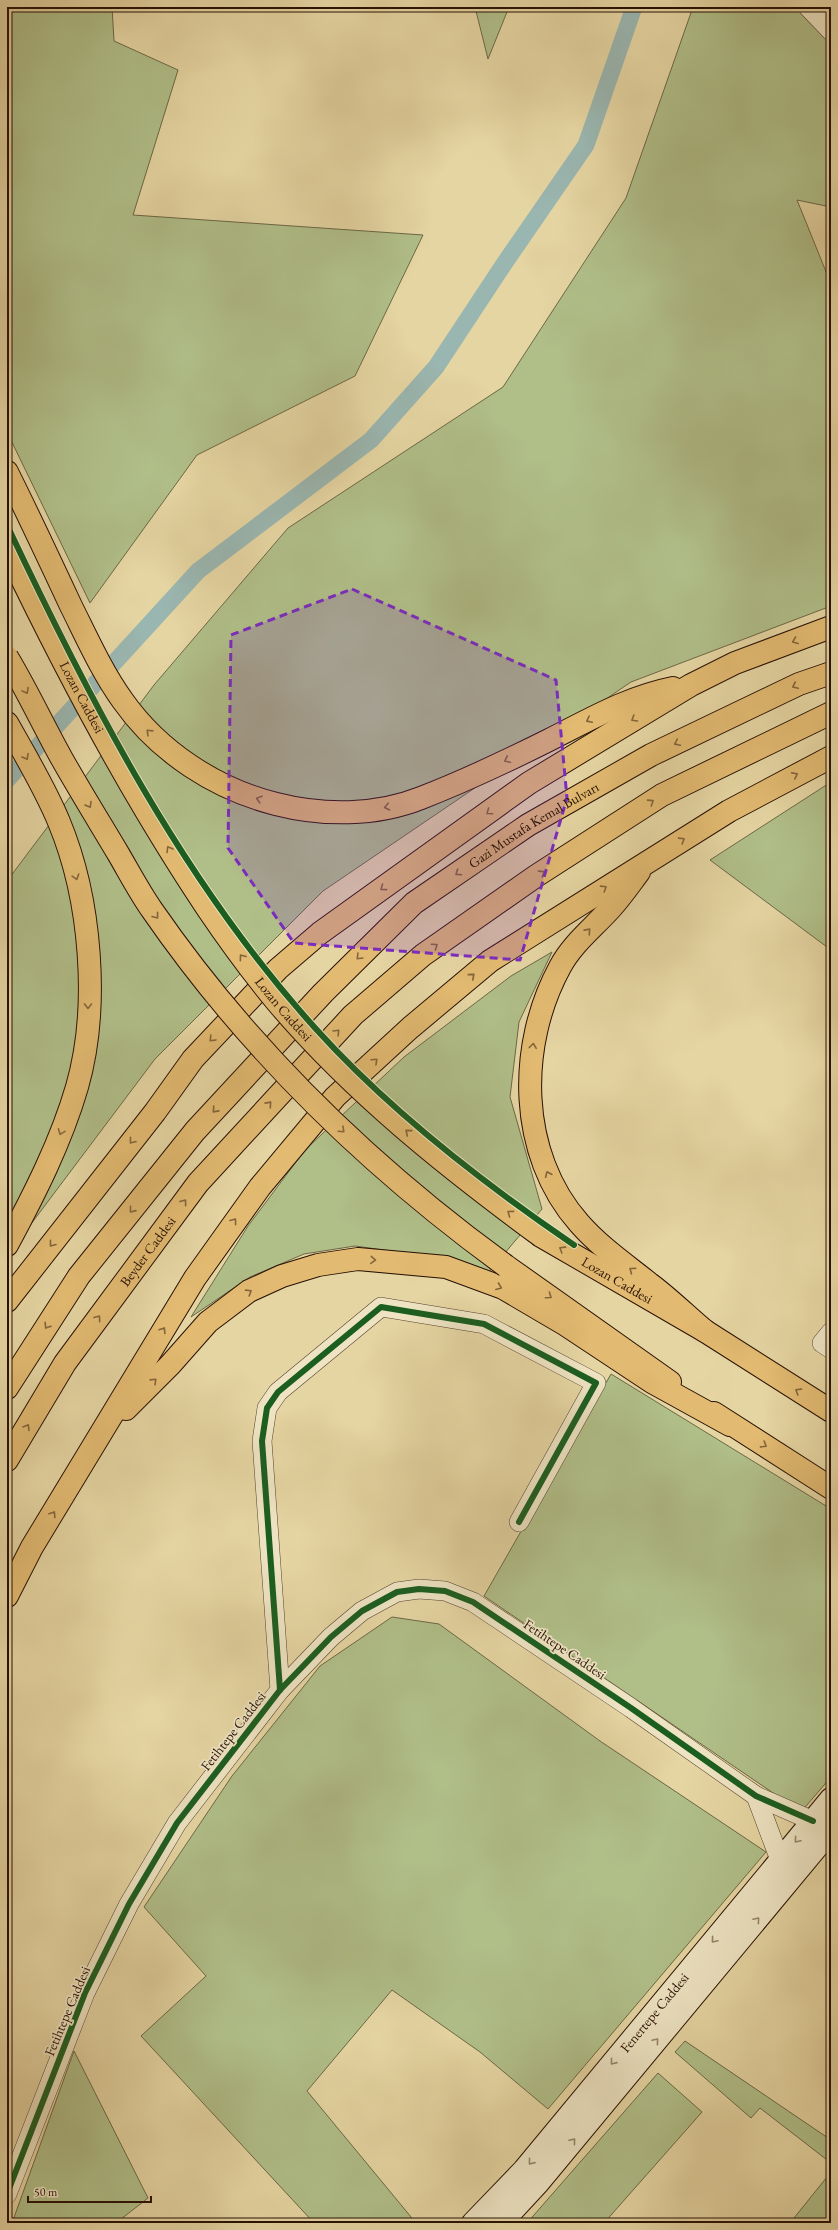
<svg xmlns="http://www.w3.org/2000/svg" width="838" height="2230" font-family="'EB Garamond',serif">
	<rect width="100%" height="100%" fill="#e5d5a2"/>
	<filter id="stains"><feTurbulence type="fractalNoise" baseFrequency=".005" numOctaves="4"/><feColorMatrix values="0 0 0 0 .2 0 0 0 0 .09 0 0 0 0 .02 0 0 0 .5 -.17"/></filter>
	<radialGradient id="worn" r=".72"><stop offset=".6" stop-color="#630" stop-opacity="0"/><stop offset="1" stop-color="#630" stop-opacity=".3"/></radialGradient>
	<g fill="#b0be88" stroke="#6c6746">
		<polygon points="7,7 112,7 114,41 178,70 133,215 423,235 355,376 197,455 90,603 7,432"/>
		<polygon points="475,7 509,7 488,59"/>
		<polygon points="693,7 831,7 831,207 797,200 831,284 831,606 631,682 323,891 155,1059 7,1256 7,881 154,685 288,528 503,387 626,198"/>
		<polygon points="831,782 831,950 710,860"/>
		<polygon points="552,952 519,1022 510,1097 542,1209 488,1273 435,1257 355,1246 304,1254 250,1277 191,1317 248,1226 305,1150 404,1057 511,976"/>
		<polygon points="611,1374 831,1509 831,1777 801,1812 484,1596"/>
		<polygon points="392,1617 439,1624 600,1741 766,1852 548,2109 480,2052 392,1990 307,2091 416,2223 314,2223 141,2036 206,1976 144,1907 232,1776 320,1666"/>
		<polygon points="685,2041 831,2140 831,2163 760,2108 751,2118 675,2052"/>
		<polygon points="74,2051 148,2198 116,2223 12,2223"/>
		<polygon points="658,2073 702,2112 604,2223 527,2223"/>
		<polygon points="831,2172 831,2223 790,2223"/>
	</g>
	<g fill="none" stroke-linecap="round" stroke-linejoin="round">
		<polyline stroke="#9ab6b0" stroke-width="17" points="7,780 198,571 371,440 436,367 506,261 586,145 634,7"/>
		<defs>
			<g id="street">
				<polyline points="808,7 831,31"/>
				<polyline points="831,1332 822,1343 831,1349"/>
				<polyline points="280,1690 262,1441 267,1408 278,1392 381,1307 484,1324 596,1383 519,1522"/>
				<polyline points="756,1796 780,1860"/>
				<polyline points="7,2194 85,1993 129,1904 177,1823 280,1690 331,1637 362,1611 397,1592 419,1589 445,1591 473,1602 631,1708 756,1796 813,1821"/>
			</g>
			<g id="secondary">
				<path id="s1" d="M473 2223 524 2170 831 1799"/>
				<polyline points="501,2223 538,2183 831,1830"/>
			</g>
			<g id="primary">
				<path id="s2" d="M541 1236 705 1331 831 1411"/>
				<polyline points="506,1266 670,1382"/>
				<polyline points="714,1413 831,1488"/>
			</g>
			<g id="highway">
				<path d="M7 472C29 516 50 561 71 606 87 638 102 672 123 701 159 752 216 789 276 804 323 816 376 816 421 798 465 781 507 761 549 740 589 720 628 697 673 688"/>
				<path d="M7 723C25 755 45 788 59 822 91 899 100 1007 77 1087 61 1142 34 1195 7 1245"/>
				<path d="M639 872C630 884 621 897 611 908 594 927 572 944 560 967 517 1046 518 1154 579 1223 600 1247 625 1264 650 1284 669 1298 687 1316 705 1331"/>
				<polyline points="7,1301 155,1112 193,1059 278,969 320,933 529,783 691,685 735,663 831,627"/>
				<path id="s3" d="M7 1388 79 1276 195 1131 323 993 414 903 528 825 651 755 799 684 831 673"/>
				<polyline points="126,1409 170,1365 208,1322 249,1291 282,1276 318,1265 358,1259 446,1267 503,1288 566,1325 652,1382 730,1425"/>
				<path id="s4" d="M7 1460 65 1363 198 1183 353 1015 423 955 536 876 662 795 831 713"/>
				<polyline points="7,1596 32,1547 195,1278 260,1187 335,1097 410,1028 490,961 729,811 831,757"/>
			</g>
		</defs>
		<use href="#street" stroke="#56412c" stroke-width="20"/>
		<use href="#secondary" stroke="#271004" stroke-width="24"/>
		<use href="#primary" stroke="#271004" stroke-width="24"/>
		<use href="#highway" stroke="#271004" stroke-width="24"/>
		<use href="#street" stroke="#eee4c3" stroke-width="19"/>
		<use href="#secondary" stroke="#eee4c3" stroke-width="22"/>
		<use href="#primary" stroke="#e2ba71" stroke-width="22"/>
		<use href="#highway" stroke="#e2ba71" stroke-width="22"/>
		<defs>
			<g id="primary-bridge">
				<path id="s5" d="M7 548C50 638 95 725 146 811 186 878 226 940 276 1001 353 1092 446 1166 541 1236"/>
				<path d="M7 657C27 690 43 725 62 759 80 791 100 823 119 855 130 874 140 893 152 910 248 1049 370 1167 506 1266"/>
			</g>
		</defs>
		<use href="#primary-bridge" stroke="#271004" stroke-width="24" stroke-linecap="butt"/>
		<use href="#primary-bridge" stroke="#e2ba71" stroke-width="22"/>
		<defs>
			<g id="cycleway">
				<path d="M7 525C91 703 183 882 316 1029 390 1111 483 1183 574 1245"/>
				<polyline points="280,1690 262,1441 267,1408 278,1392 381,1307 484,1324 596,1383 519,1522"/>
				<polyline points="7,2194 85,1993 129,1904 177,1823 280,1690 331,1637 362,1611 397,1592 419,1589 445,1591 473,1602 631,1708 756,1796 813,1821"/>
			</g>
		</defs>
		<use href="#cycleway" stroke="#eee4c3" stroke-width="8"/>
		<use href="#cycleway" stroke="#1b5e20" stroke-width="6"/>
	</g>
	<defs><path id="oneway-chevron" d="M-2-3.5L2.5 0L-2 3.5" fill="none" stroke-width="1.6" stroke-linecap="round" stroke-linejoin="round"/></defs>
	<g stroke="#84653a">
		<use href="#oneway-chevron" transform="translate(795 641) rotate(159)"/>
		<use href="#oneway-chevron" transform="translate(795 686) rotate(155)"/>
		<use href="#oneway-chevron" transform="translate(26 691) rotate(62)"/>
		<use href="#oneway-chevron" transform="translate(634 719) rotate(149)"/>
		<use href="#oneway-chevron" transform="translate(589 720) rotate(153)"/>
		<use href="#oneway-chevron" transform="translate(149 732) rotate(-136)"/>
		<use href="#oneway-chevron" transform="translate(677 743) rotate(154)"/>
		<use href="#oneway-chevron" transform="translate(26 757) rotate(60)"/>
		<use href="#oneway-chevron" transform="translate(507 760) rotate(155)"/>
		<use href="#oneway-chevron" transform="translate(795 775) rotate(-28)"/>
		<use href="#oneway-chevron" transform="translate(259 799) rotate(-162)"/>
		<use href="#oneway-chevron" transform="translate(651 802) rotate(-33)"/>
		<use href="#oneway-chevron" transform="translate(89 805) rotate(60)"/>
		<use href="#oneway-chevron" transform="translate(387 807) rotate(168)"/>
		<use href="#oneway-chevron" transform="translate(489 812) rotate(145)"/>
		<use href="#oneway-chevron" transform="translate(682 840) rotate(-32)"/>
		<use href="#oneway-chevron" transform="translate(169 849) rotate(-121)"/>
		<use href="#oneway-chevron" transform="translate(458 873) rotate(146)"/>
		<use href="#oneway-chevron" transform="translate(542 873) rotate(-33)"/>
		<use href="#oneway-chevron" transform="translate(76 877) rotate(73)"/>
		<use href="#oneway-chevron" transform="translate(383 888) rotate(144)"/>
		<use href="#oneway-chevron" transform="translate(604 888) rotate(-32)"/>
		<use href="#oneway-chevron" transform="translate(156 916) rotate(53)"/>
		<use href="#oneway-chevron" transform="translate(588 931) rotate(-48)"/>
		<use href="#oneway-chevron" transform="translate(435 946) rotate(-35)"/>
		<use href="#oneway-chevron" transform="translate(242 957) rotate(-126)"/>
		<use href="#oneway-chevron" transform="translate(359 957) rotate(135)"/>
		<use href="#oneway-chevron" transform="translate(472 976) rotate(-40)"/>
		<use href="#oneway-chevron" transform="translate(88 1006) rotate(91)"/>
		<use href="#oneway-chevron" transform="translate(337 1032) rotate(-46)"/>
		<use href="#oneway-chevron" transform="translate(212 1039) rotate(133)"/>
		<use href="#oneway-chevron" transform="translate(533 1046) rotate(-83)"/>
		<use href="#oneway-chevron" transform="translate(375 1061) rotate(-43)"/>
		<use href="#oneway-chevron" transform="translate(269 1104) rotate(-48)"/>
		<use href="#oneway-chevron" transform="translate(215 1110) rotate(132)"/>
		<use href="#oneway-chevron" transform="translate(342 1130) rotate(43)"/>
		<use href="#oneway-chevron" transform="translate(61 1132) rotate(111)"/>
		<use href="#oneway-chevron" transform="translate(408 1132) rotate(-140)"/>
		<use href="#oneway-chevron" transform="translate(132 1141) rotate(128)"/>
		<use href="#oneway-chevron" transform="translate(548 1174) rotate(-113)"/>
		<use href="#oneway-chevron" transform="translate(184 1202) rotate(-54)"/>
		<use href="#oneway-chevron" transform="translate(132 1210) rotate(129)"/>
		<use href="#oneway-chevron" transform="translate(510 1213) rotate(-144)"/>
		<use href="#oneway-chevron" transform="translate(234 1221) rotate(-53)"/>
		<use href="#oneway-chevron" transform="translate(52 1244) rotate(128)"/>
		<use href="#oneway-chevron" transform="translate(562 1249) rotate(-148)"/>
		<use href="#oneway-chevron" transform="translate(373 1260) rotate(4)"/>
		<use href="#oneway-chevron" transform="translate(632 1270) rotate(-143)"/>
		<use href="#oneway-chevron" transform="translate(499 1287) rotate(22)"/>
		<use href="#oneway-chevron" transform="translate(249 1292) rotate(-32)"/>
		<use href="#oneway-chevron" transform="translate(549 1296) rotate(35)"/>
		<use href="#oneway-chevron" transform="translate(98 1318) rotate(-54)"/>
		<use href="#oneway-chevron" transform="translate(47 1326) rotate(123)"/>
		<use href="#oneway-chevron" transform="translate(163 1330) rotate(-58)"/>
		<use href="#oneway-chevron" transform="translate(154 1381) rotate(-44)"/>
		<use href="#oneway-chevron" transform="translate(798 1391) rotate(-148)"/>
		<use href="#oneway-chevron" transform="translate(27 1427) rotate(-59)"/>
		<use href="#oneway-chevron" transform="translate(764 1445) rotate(32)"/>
		<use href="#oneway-chevron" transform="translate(53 1514) rotate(-58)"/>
	</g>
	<g stroke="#94856d">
		<use href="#oneway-chevron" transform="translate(797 1840) rotate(130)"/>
		<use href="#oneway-chevron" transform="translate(757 1920) rotate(-50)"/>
		<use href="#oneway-chevron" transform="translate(714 1940) rotate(130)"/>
		<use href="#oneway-chevron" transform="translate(656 2041) rotate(-50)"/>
		<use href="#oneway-chevron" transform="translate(613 2062) rotate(129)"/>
		<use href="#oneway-chevron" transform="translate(573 2141) rotate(-50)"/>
		<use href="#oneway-chevron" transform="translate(531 2162) rotate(129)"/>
	</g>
	<path fill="#7b2cbf" fill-opacity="0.2" stroke="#7b2cbf" stroke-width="3" stroke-dasharray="8 5" stroke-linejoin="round" d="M352 589 556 680 567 798 520 960 294 943 228 848 231 635Z"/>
	<g text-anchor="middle" stroke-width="3.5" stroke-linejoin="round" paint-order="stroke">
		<g font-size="14" fill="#271004" stroke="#eee4c3">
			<text dy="5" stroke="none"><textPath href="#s5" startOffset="167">Lozan Caddesi</textPath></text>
			<text dy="5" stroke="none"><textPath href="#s3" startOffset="778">Gazi Mustafa Kemal Bulvarı</textPath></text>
			<text dy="5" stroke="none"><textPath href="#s5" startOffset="539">Lozan Caddesi</textPath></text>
			<text dy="5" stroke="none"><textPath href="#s4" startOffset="252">Beyder Caddesi</textPath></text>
			<text dy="5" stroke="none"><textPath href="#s2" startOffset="88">Lozan Caddesi</textPath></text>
			<text transform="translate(565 1649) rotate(34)" y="5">Fetihtepe Caddesi</text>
			<text transform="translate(233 1731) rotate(-52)" y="5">Fetihtepe Caddesi</text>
			<text transform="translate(67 2011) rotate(-67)" y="5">Fetihtepe Caddesi</text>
			<text dy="5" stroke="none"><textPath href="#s1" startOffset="278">Fenertepe Caddesi</textPath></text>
		</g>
	</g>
	<rect width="838" height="2230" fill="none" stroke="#e5d5a2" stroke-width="24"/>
	<rect x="8" y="8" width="822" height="2214" fill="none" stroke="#271004" stroke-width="2"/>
	<rect x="12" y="12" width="814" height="2206" fill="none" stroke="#271004"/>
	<path d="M28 2196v6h123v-6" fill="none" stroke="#271004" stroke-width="2"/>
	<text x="34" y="2196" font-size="12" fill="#271004" stroke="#eee4c3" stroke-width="3" paint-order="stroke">50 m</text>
	<rect width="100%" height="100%" filter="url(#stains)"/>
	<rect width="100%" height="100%" fill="url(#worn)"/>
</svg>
